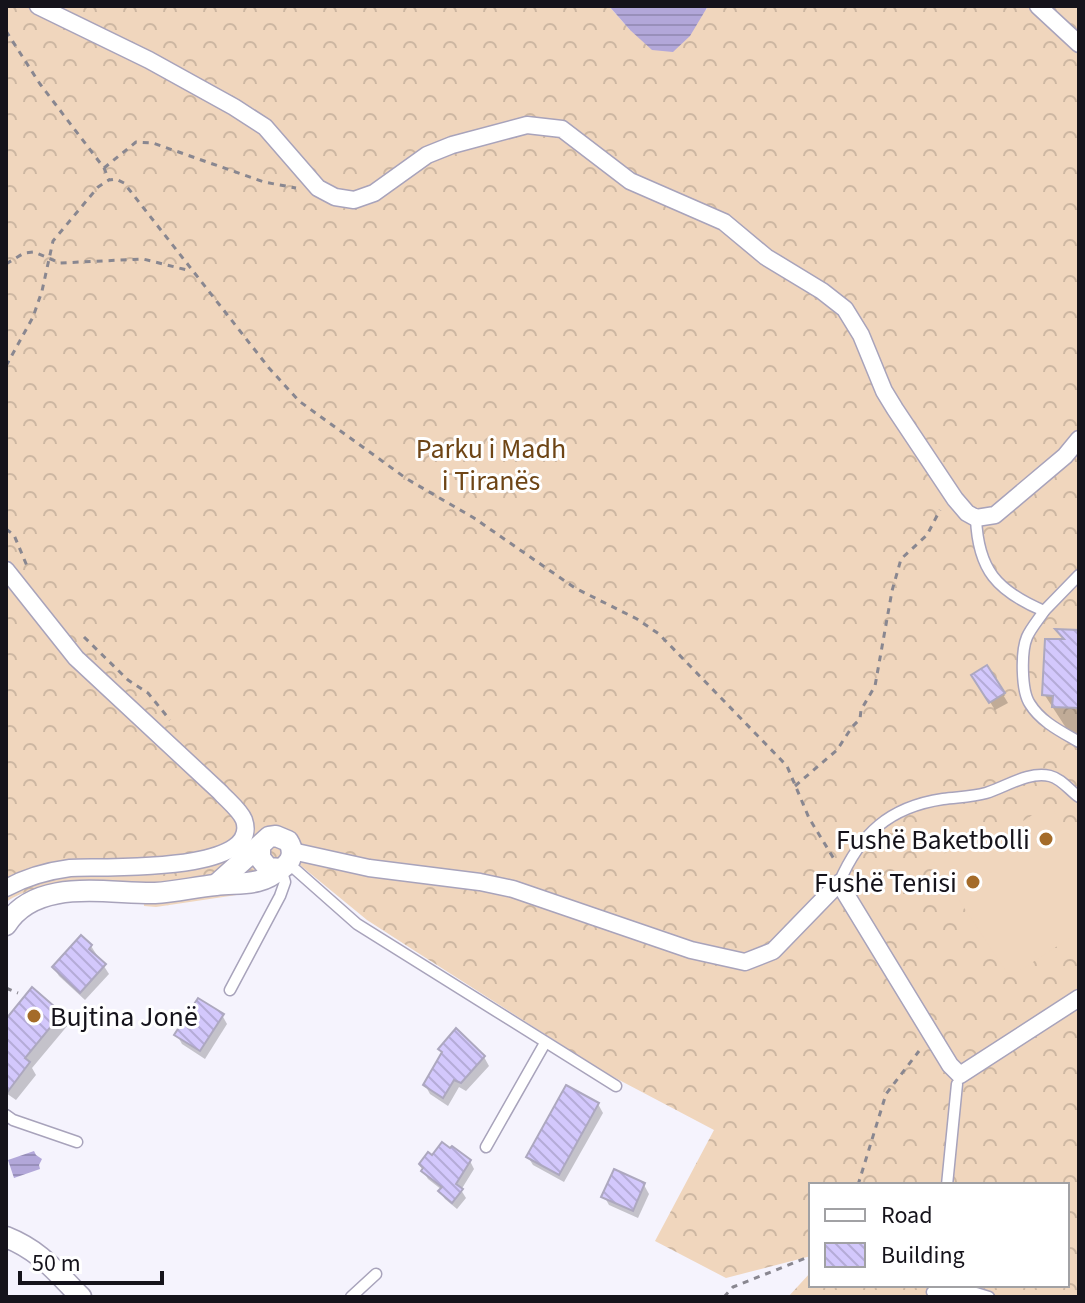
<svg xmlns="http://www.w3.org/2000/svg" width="1085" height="1303" font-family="'Source Sans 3',sans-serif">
	<defs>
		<pattern id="forest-crowns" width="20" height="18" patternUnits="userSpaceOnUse" patternTransform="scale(2)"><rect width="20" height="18" fill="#f0d6bd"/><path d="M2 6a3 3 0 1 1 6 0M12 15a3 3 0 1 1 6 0" fill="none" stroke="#cdb7a2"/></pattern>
		<pattern id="water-rules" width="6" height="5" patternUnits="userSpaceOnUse" patternTransform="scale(2)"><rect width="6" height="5" fill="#b2a7d9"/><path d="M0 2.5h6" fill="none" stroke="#988fba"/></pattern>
		<pattern id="building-back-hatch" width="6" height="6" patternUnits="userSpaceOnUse" patternTransform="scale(2)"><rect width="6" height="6" fill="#d3c8fc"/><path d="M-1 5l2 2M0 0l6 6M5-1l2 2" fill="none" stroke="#b4abd7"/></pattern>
	</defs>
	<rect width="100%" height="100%" fill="#f5f3fd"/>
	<path fill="url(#forest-crowns)" d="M6 6H609L630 30 706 10 708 6H1079V1297H788L811 1272V1285H1067V1185H811V1256L726 1278 655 1241 714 1130 604 1072 415 951 367 920 300 865 275 885 250 893 156 907 144 906 143 884C97 884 46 876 6 902Z"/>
	<polygon fill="#f0d6bd" points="1049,804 1079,850 1079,932 1010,977 933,861 970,837 979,850"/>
	<g fill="url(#water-rules)">
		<polygon points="609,6 708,6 690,36 673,52 652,50 630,30"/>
		<polygon points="34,1151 36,1155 42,1159 39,1165 40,1169 14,1178 8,1160"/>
	</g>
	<g fill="#0003">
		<polygon points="1069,629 1079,629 1079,734 1070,734 1044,694 1064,641 1059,632 1069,632"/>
		<polygon points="987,668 1008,703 995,710 974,676"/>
		<polygon points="91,946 109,974 85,1000 59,976 54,968"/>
		<polygon points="61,1014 68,1025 32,1068 36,1075 16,1100 6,1093 6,1040"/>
		<polygon points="222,1015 227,1024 205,1059 182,1044 177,1035"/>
		<polygon points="484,1057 489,1066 466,1091 459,1087 448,1106 430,1094 425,1085"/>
		<polygon points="598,1104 603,1113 564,1182 533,1165 528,1157"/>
		<polygon points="470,1161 474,1169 461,1190 466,1198 457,1209 445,1199 440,1192 442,1190 428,1179 423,1171"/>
		<polygon points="644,1185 649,1194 638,1218 609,1205 604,1196"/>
	</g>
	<g fill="url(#building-back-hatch)" stroke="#ada8bf" stroke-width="2">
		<polygon points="1055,629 1079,630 1079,708 1052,707 1053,696 1042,695 1045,639 1064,639"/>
		<polygon points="987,665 1005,693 989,703 971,675"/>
		<polygon points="81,935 92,945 89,949 106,964 80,993 52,967"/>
		<polygon points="32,987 62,1013 25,1058 30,1062 6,1094 6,1019"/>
		<polygon points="198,998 224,1014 200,1051 174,1035"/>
		<polygon points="456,1028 485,1056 461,1083 454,1080 443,1098 423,1085 442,1052 438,1049"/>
		<polygon points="566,1085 599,1103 559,1175 526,1157"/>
		<polygon points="442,1142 450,1148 452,1146 471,1160 456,1184 463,1189 452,1203 438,1191 442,1187 421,1171 423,1168 419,1164 428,1152 432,1155"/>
		<polygon points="614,1169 645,1183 633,1211 601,1197"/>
	</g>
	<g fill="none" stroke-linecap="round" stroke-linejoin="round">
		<defs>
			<g id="service">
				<path d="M976 518C978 570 997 591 1044 611L1079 575"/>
				<path d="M1044 611C1039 619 1031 628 1027 637 1021 651 1021 691 1030 704 1041 722 1062 732 1079 742"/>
				<polyline points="288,863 357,924 616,1086"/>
				<path d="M839 883C860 834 889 807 943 799 957 797 972 797 986 793 1006 787 1028 771 1050 776 1062 779 1069 790 1079 797"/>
				<polyline points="230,990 280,896 285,882 281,869"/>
				<polyline points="6,1115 13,1120 77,1142"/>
				<polyline points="486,1147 545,1043"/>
				<polyline points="947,1185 957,1084"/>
				<polyline points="932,1292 976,1293 989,1297"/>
				<polyline points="351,1297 376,1274"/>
			</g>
			<g id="pedestrian">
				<polyline points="38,6 149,60 234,107 265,127 318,188 335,197 354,200 374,193 427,155 452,145 527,125 562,129 630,181 724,222 766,257 822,291 845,309 861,335 884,391 895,409 955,499 967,513 976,518 995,515 1065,456 1079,439"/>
				<polyline points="1038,6 1079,44"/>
				<path d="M6 570 76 658 220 792C227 800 240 810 244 820 263 875 97 866 70 868 47 871 26 877 6 888"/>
				<polyline points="292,851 369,868 480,882 513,889 691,950 745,962 773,951 839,883 950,1065 960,1075 1079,998"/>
			</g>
			<g id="minor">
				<path d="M217 884 269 837 276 836 288 841C295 852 292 862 281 869L268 868 260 858V846"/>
				<path d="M6 925C36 877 107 894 155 893 176 892 195 887 216 885 239 882 261 887 280 869"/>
				<path d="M6 1237C41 1251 55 1271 81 1297"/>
			</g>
		</defs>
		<use href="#service" stroke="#a8a3bb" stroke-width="13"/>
		<use href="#pedestrian" stroke="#a8a3bb" stroke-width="19"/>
		<use href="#minor" stroke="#a8a3bb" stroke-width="23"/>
		<g stroke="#898790" stroke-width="3" stroke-dasharray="6 6" stroke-linecap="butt">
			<polyline points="6,31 40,84 104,168 109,180"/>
			<polyline points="104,168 136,142 153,143 264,182 296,188"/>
			<polyline points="6,264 24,253 34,252 60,263 143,259 191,271"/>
			<polyline points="6,366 33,317 42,291 53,241 98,187 109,180 116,179 124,183 269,368 299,401 407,479 474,518 575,588 637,619 659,634 787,766 809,818 834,859"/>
			<polyline points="6,529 14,535 27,566"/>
			<polyline points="84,637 128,680 148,693 170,720"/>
			<polyline points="795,786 837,750 852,727 860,719 861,710 875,686 892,591 901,559 927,535 940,510"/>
			<polyline points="6,988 18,993"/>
			<polyline points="858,1185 886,1094 919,1051"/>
			<polyline points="724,1297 733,1287 811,1256"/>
		</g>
		<use href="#service" stroke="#fff" stroke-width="10"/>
		<use href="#pedestrian" stroke="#fff" stroke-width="16"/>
		<use href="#minor" stroke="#fff" stroke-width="20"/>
	</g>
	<g fill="#a46b29" stroke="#fff" stroke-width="3">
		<circle cx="1046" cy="839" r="8"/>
		<circle cx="973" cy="882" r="8"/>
		<circle cx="34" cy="1016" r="8"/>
	</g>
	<g text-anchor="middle" stroke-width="6" stroke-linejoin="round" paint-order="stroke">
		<g font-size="28" fill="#6e4516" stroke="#fff">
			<text x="491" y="458">Parku i Madh<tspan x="491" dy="32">i Tiranës</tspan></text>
		</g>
		<g font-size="28" fill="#15131b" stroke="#fff" text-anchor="end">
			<text x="1030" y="849">Fushë Baketbolli</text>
			<text x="957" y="892">Fushë Tenisi</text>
			<text x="50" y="1026" text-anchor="start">Bujtina Jonë</text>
		</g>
	</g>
	<rect width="1085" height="1303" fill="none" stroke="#15131b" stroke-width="16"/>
	<rect x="809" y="1183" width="260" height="104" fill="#ffffff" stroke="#a1a1a4" stroke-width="2"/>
	<rect x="825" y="1209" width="40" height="12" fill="#ffffff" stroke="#a1a1a4" stroke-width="2"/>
	<text x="881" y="1223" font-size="24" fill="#15131b">Road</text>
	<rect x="825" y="1243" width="40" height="24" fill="url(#building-back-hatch)" stroke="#a1a1a4" stroke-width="2"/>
	<text x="881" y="1263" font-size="24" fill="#15131b">Building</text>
	<path d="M20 1271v12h142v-12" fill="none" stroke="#15131b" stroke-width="4"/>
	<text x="32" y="1271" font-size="24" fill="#15131b" stroke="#ffffff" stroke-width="6" paint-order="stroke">50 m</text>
</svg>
